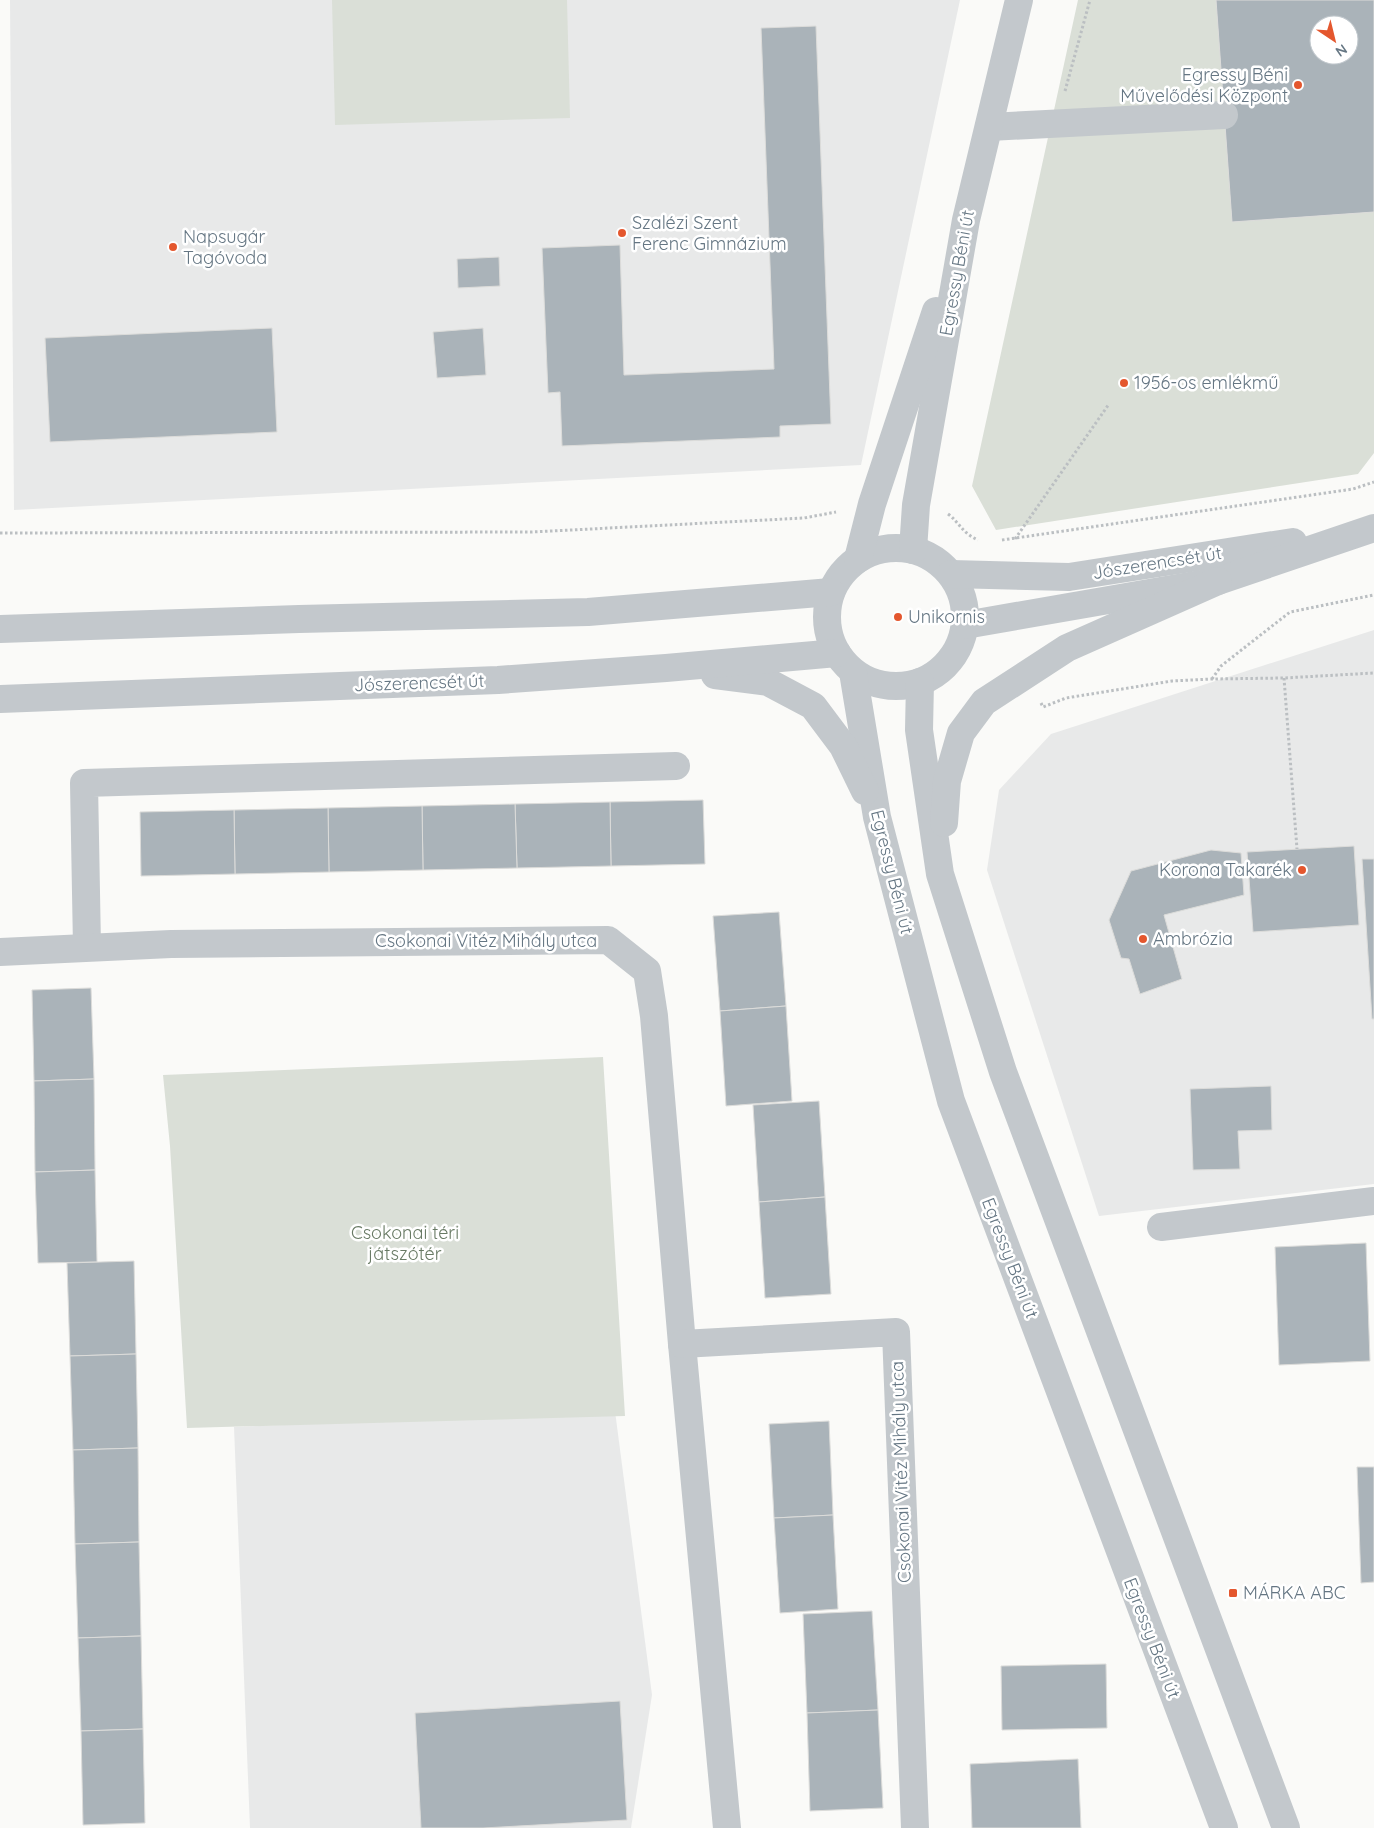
<svg xmlns="http://www.w3.org/2000/svg" width="1374" height="1828" font-family="Quicksand,sans-serif">
	<rect width="100%" height="100%" fill="#fafaf8"/>
	<g fill="#e8e9e9">
		<polygon points="10,0 960,0 861,465 14,510"/>
		<polygon points="1374,630 1374,1184 1099,1216 987,870 999,790 1051,734"/>
		<polygon points="615,1411 652,1695 631,1828 250,1828 234,1427"/>
	</g>
	<g fill="#dadfd7">
		<polygon points="332,0 567,0 570,118 335,125"/>
		<polygon points="1078,0 1216,0 1232,222 1374,212 1374,453 1358,474 996,530 972,486"/>
		<polygon points="603,1057 625,1416 187,1428 170,1146 163,1075"/>
	</g>
	<g fill="#aab3b9" stroke="#dcdcda" fill-rule="evenodd">
		<path d="M1216 0H1374V212L1232 222ZM1319 25H1349V55H1319Z"/>
		<polygon points="816,26 831,424 780,426 780,437 562,446 560,392 548,393 542,248 620,245 624,375 774,369 761,28"/>
		<polygon points="499,257 500,286 458,288 457,259"/>
		<polygon points="272,328 277,432 50,442 45,338"/>
		<polygon points="483,328 486,375 437,378 433,332"/>
		<polygon points="703,800 705,864 611,866 610,802"/>
		<polygon points="610,802 611,866 517,868 515,804"/>
		<polygon points="515,804 517,868 423,870 422,806"/>
		<polygon points="422,806 423,870 329,872 328,808"/>
		<polygon points="328,808 329,872 235,874 234,810"/>
		<polygon points="234,810 235,874 141,876 140,812"/>
		<polygon points="1354,846 1359,925 1253,932 1247,852"/>
		<polygon points="1211,850 1241,853 1244,895 1164,915 1182,979 1140,994 1129,959 1121,958 1109,920 1131,871"/>
		<polygon points="1362,859 1374,859 1374,1019 1372,1019"/>
		<polygon points="779,912 786,1006 720,1011 713,916"/>
		<polygon points="91,988 94,1079 34,1081 32,990"/>
		<polygon points="786,1006 792,1101 726,1106 720,1011"/>
		<polygon points="94,1079 95,1170 35,1172 34,1081"/>
		<polygon points="1271,1086 1272,1130 1238,1131 1240,1169 1193,1170 1190,1089"/>
		<polygon points="819,1101 825,1197 759,1202 753,1105"/>
		<polygon points="95,1170 97,1262 38,1263 35,1172"/>
		<polygon points="825,1197 831,1294 765,1298 759,1202"/>
		<polygon points="1366,1243 1370,1361 1279,1365 1275,1247"/>
		<polygon points="134,1261 136,1354 70,1356 67,1263"/>
		<polygon points="136,1354 138,1448 73,1450 70,1356"/>
		<polygon points="829,1421 833,1515 774,1518 769,1424"/>
		<polygon points="138,1448 139,1542 75,1544 73,1450"/>
		<polygon points="1357,1467 1374,1467 1374,1582 1361,1583"/>
		<polygon points="833,1515 838,1609 780,1613 774,1518"/>
		<polygon points="139,1542 141,1636 78,1638 75,1544"/>
		<polygon points="872,1611 878,1710 807,1713 803,1614"/>
		<polygon points="141,1636 143,1729 81,1731 78,1638"/>
		<polygon points="1106,1664 1107,1728 1002,1730 1001,1666"/>
		<polygon points="620,1701 627,1820 483,1828 421,1828 415,1713"/>
		<polygon points="878,1710 883,1808 810,1811 807,1713"/>
		<polygon points="143,1729 145,1823 83,1825 81,1731"/>
		<polygon points="1078,1759 1081,1828 972,1828 970,1764"/>
	</g>
	<g fill="none" stroke-linecap="round" stroke-linejoin="round">
		<g stroke="#bbbfc2" stroke-width="3" stroke-dasharray="2.5 2.5" stroke-linecap="butt">
			<polyline points="1065,91 1090,0"/>
			<path d="M948 514C960 523 962 533 978 540"/>
			<polyline points="0,533 532,532 804,518 836,512"/>
			<polyline points="1015,539 1109,404"/>
			<polyline points="1002,540 1353,489 1374,482"/>
			<polyline points="1284,678 1297,849"/>
			<polyline points="1212,679 1221,666 1290,612 1374,595"/>
			<polyline points="1041,703 1043,707 1066,698 1172,681 1212,679 1284,678 1374,673"/>
		</g>
		<g stroke="#c3c8cc" stroke-width="28">
			<polyline points="989,127 1224,115"/>
			<circle cx="896" cy="617" r="69"/>
			<polyline points="913,550 916,505 966,220 1019,0"/>
			<polyline points="858,559 872,504 936,311"/>
			<polyline points="951,574 1069,577 1293,542"/>
			<polyline points="965,625 1218,581 1374,528"/>
			<polyline points="0,629 299,619 588,612 831,592"/>
			<polyline points="853,672 877,817 951,1101 1224,1828"/>
			<polyline points="715,675 768,682 813,706 843,746 865,791"/>
			<polyline points="920,682 919,730 940,874 1003,1072 1286,1828"/>
			<polyline points="0,699 498,680 666,668 837,653"/>
			<polyline points="944,823 947,781 961,733 984,702 1067,648 1218,581"/>
			<polyline points="87,947 84,783 676,766"/>
			<polyline points="0,952 171,944 608,940 647,971 654,1016 682,1344 727,1828"/>
			<polyline points="1161,1227 1374,1201"/>
			<polyline points="682,1344 896,1332 915,1828"/>
		</g>
	</g>
	<g fill="#e4572e" stroke="#fff" stroke-width="2">
		<circle cx="1298" cy="85" r="5"/>
		<circle cx="622" cy="233" r="5"/>
		<circle cx="173" cy="247" r="5"/>
		<circle cx="1124" cy="383" r="5"/>
		<circle cx="898" cy="617" r="5"/>
		<circle cx="1302" cy="870" r="5"/>
		<circle cx="1143" cy="939" r="5"/>
		<rect x="1228" y="1588" width="10" height="10" rx="2.5"/>
	</g>
	<g text-anchor="middle" stroke-width="5" stroke-linejoin="round" paint-order="stroke">
		<g font-size="18" fill="#657683" stroke="#fff" text-anchor="start">
			<text x="1288" y="81" text-anchor="end">Egressy Béni<tspan x="1288" dy="21">Művelődési Központ</tspan></text>
			<text x="632" y="229">Szalézi Szent<tspan x="632" dy="21">Ferenc Gimnázium</tspan></text>
			<text x="183" y="243">Napsugár<tspan x="183" dy="21">Tagóvoda</tspan></text>
			<text x="1134" y="389">1956-os emlékmű</text>
			<text x="908" y="623">Unikornis</text>
			<text x="1292" y="876" text-anchor="end">Korona Takarék</text>
			<text x="1153" y="945">Ambrózia</text>
			<text x="1243" y="1599">MÁRKA ABC</text>
		</g>
		<g font-size="18" fill="#657683" stroke="#fff">
			<text transform="translate(957 273) rotate(-80)" y="6">Egressy Béni út</text>
			<text transform="translate(1157 563) rotate(-9)" y="6">Jószerencsét út</text>
			<text transform="translate(419 683) rotate(-2)" y="6">Jószerencsét út</text>
			<text transform="translate(892 872) rotate(76)" y="6">Egressy Béni út</text>
			<text x="486" y="947">Csokonai Vitéz Mihály utca</text>
			<text transform="translate(1010 1258) rotate(69)" y="6">Egressy Béni út</text>
			<text transform="translate(901 1472) rotate(-92)" y="6">Csokonai Vitéz Mihály utca</text>
			<text transform="translate(1152 1638) rotate(69)" y="6">Egressy Béni út</text>
		</g>
		<g font-size="18" fill="#687a64" stroke="#fff">
			<text x="405" y="1239">Csokonai téri<tspan x="405" dy="21">játszótér</tspan></text>
		</g>
	</g>
	<g transform="translate(1334 40) rotate(145)"><circle r="24" fill="#ffffff" stroke="#c1c8cd"/>
	<path d="M0-4L9 19L0 12L-9 19Z" fill="#e4572e"/>
	<text y="-8" font-size="14" font-weight="bold" text-anchor="middle" fill="#657683">N</text>
	</g>
</svg>
